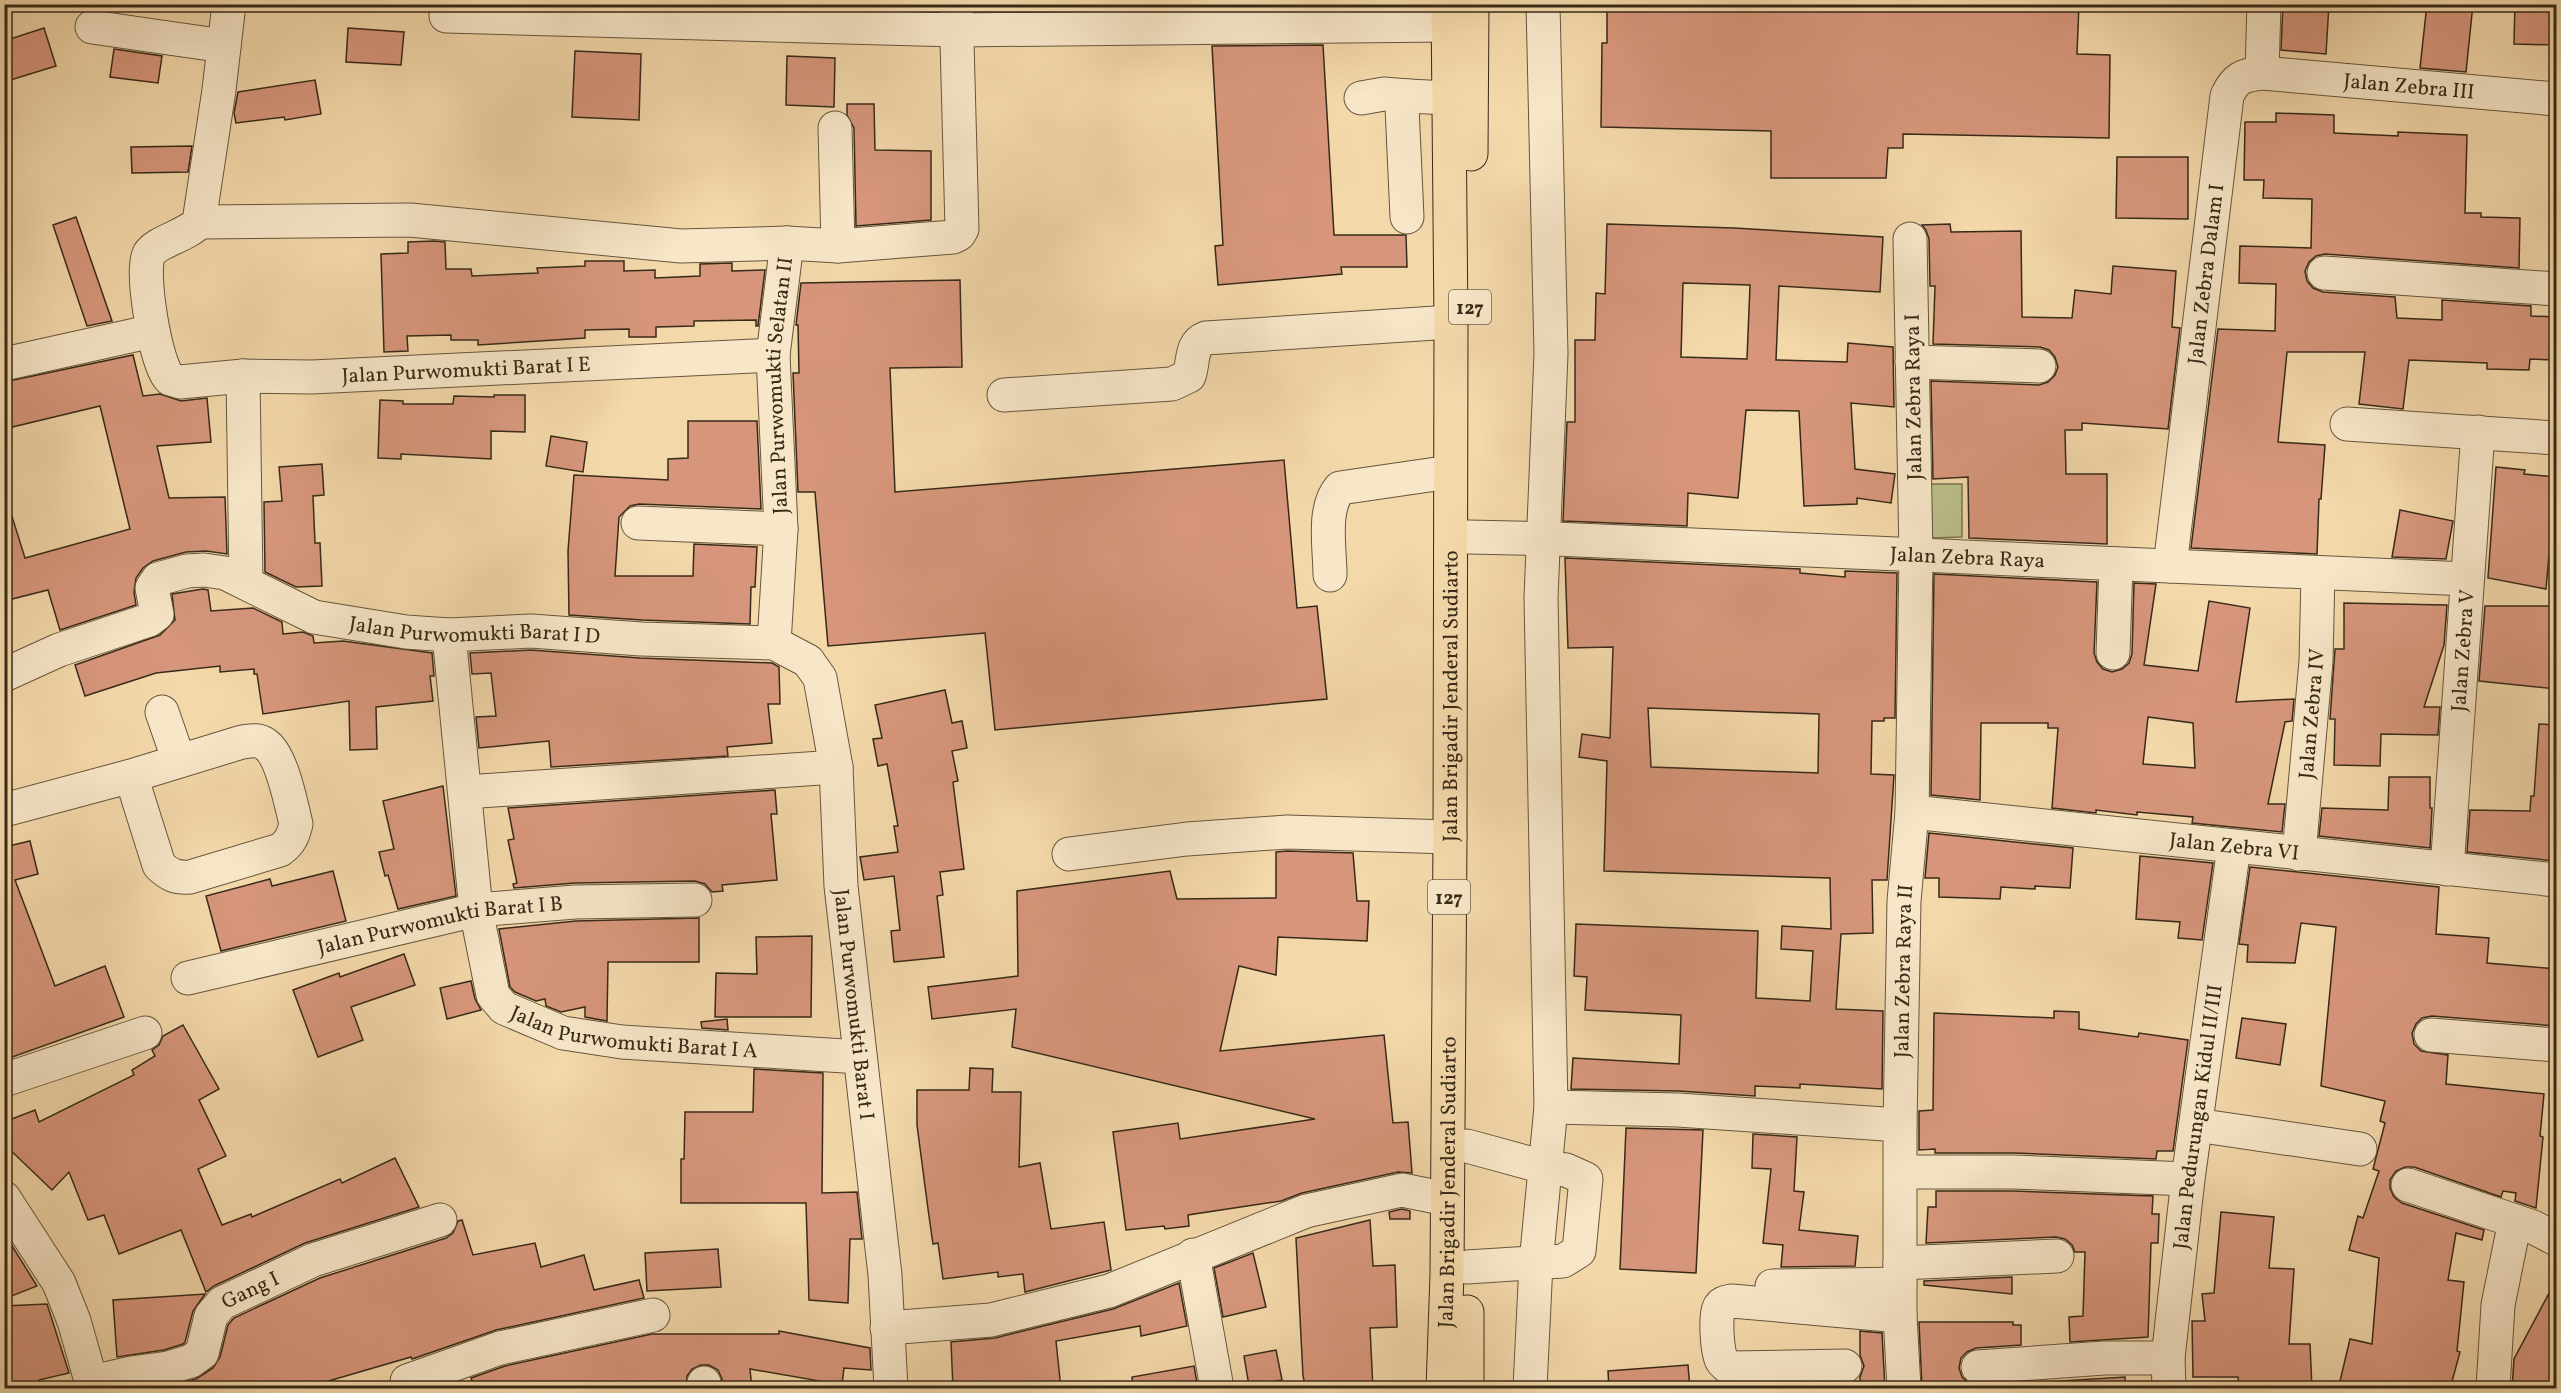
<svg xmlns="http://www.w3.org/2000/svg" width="2561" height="1393" font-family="Vollkorn,serif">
	<rect width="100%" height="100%" fill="#f3d8aa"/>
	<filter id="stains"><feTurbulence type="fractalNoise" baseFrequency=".00333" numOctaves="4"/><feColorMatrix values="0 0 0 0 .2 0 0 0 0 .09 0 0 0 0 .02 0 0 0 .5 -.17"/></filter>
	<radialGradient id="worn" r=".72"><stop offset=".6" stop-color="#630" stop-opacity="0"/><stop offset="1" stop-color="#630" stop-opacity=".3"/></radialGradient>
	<polygon fill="#babf8a" stroke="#787451" stroke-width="1.5" points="1931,484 1962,484 1962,537 1932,538"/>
	<g fill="#d7967c" stroke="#372a18" stroke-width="1.5" fill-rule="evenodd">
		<polygon points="1209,4 1321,4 1321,8 1210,9"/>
		<polygon points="1607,4 2079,4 2077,54 2110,55 2109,138 1903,134 1903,148 1888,148 1886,178 1771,178 1771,131 1601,127 1602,43 1607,43"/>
		<polygon points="2283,4 2329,4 2326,54 2281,50"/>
		<polygon points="2427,4 2473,4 2466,72 2420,68"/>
		<polygon points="2515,4 2556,4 2556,45 2514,44"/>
		<polygon points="44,28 56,66 4,82 4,41"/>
		<polygon points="348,28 404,32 401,65 346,62"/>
		<polygon points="1323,45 1334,235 1406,235 1407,267 1341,267 1342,274 1218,285 1215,246 1223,245 1212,46"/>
		<polygon points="114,49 162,56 158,83 110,77"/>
		<polygon points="575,51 641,54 639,120 572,117"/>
		<polygon points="787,56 835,58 834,107 786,105"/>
		<polygon points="315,80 321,114 285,120 284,117 236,123 234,113 238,92"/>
		<polygon points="847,104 874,104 875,150 931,151 931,220 856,226 854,128 847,115"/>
		<polygon points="2276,113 2334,115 2334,133 2398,136 2398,132 2467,135 2465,213 2481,213 2481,217 2520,218 2519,268 2325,254 2316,256 2309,262 2305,271 2307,281 2313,288 2323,292 2395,297 2397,318 2442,320 2442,300 2531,306 2531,316 2556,317 2556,360 2530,359 2529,370 2487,369 2487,363 2409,360 2403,409 2359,404 2365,352 2287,352 2278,442 2325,445 2321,499 2319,499 2317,554 2191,548 2218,329 2275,331 2276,284 2239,283 2240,246 2311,248 2312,199 2263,198 2264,180 2244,180 2245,122 2276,122"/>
		<polygon points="192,146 188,172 132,173 131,147"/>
		<polygon points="2117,157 2188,157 2188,219 2116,218"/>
		<polygon points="76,217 112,321 87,326 53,225"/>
		<path d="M1607 224 1734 228 1883 237 1880 292 1779 286 1776 360 1847 362 1848 343 1893 347 1894 407 1851 403 1855 469 1895 474 1891 503 1857 498V504L1804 506 1799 411 1746 410 1738 498 1688 493 1687 526 1563 521 1567 422H1575V340H1595L1596 293 1605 294ZM1683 283 1750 285 1747 359 1681 357Z"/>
		<polygon points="1950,224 1951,232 2021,231 2022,317 2072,318 2075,290 2111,294 2113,266 2176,271 2172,327 2180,328 2168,429 2082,423 2082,430 2065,430 2066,474 2107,474 2107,544 1969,538 1968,477 1933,479 1931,381 2039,385 2048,382 2055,375 2058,367 2055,357 2049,350 2040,347 1933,344 1935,286 1930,286 1929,239 1926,230 1922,225"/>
		<polygon points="434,241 445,242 446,269 471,269 472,276 538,273 537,268 585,266 585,261 624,261 624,271 655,270 655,278 700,276 700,264 732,263 732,271 765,270 758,326 756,326 756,320 694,321 694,326 656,327 656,337 629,337 629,329 585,330 585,338 478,345 478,340 451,340 451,335 407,336 408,351 384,352 381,254 408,253 408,242"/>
		<polygon points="960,280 962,367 890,368 895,492 1284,460 1297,608 1317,606 1327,699 995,730 985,633 828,646 815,492 798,492 793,373 799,373 798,325 796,325 801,283"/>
		<polygon points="133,355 143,396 160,394 181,401 207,398 211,442 157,446 169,498 225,497 227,554 206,551 186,552 153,561 143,568 136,578 134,592 136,605 60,630 48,590 8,600 4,586 4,511 10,510 25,558 130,529 100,406 4,429 4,382"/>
		<polygon points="494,395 525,395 525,432 491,431 491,459 401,454 401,459 378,458 380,400 403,401 403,404 453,404 454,396 494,397"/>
		<polygon points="688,421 757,421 761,509 639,504 630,506 619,517 615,576 693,576 694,544 757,547 755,587 751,587 750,624 642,620 569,615 568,551 574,475 668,480 668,459 688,458"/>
		<polygon points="551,436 587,442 583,472 546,466"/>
		<polygon points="322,464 324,495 313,496 315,543 320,543 322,586 296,587 265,572 264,502 282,501 279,467"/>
		<polygon points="2496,467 2525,470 2524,474 2556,477 2546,589 2488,578"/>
		<polygon points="2400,510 2453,521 2446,559 2392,557"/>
		<path d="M1565 558 1800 569V573L1845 577V571L1897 573 1895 718H1884V721H1872L1871 774 1894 775 1887 880H1872L1873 933 1841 934 1836 1009 1883 1011 1882 1089 1800 1084V1088L1755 1086V1096L1678 1091 1571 1089 1573 1058 1679 1064 1681 1015 1585 1010 1587 977 1574 976 1576 924 1758 931 1756 998 1810 1001 1813 951 1781 949 1782 926 1831 929 1830 878 1604 871 1607 761 1579 757 1582 734 1610 738 1613 647 1568 648ZM1648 708 1819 714 1818 773 1651 767Z"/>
		<path d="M1934 574 2097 582 2094 653 2097 662 2103 669 2112 672 2122 669 2129 663 2132 654 2134 583 2156 584 2144 665 2198 671 2209 601 2250 608 2236 702 2294 699 2292 721 2285 722 2268 804H2285L2282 832 2192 823 2193 817 2137 812V815L2096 810V813L2052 808 2058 728H2048V723H1981L1980 800 1931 795ZM2148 717 2193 723 2195 768 2143 764Z"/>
		<polygon points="203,589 208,590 211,611 253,608 282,622 283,634 303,632 313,636 314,643 343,641 432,653 434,676 430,676 433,701 376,707 377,749 350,750 349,701 263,714 257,674 254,674 254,669 220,672 220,666 156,673 85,696 75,665 160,635 175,620 172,594"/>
		<polygon points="2344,603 2447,605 2444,645 2424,707 2440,707 2438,735 2381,734 2380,766 2334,765 2335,719 2330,719 2335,649 2344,649"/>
		<polygon points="2485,606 2556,606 2556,689 2479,681"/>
		<polygon points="531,650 640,658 772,663 779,667 780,704 768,704 772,743 727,747 728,756 551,767 549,741 479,748 476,717 496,716 491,673 472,674 470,653"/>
		<polygon points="945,690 952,723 962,721 967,748 952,751 958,781 953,782 964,869 940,872 943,895 937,896 944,957 894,962 891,931 900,930 894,876 864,880 860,857 898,852 894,826 898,826 887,764 878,766 873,739 882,738 875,705"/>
		<polygon points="2539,724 2556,725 2556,861 2467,852 2470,810 2530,811 2531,796 2534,796"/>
		<polygon points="2389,777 2430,777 2430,808 2432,808 2430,848 2319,836 2322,808 2388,810"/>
		<polygon points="443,786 456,896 398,909 388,875 385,876 379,852 394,849 383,801"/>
		<polygon points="775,790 777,814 771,814 777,880 722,885 723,891 712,892 705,884 695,881 575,883 514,888 513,884 517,883 508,840 514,839 508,808"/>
		<polygon points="1929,833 2073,848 2070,888 2035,886 2035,889 2001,887 2000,899 1939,897 1939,878 1925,878"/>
		<polygon points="30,841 38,874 15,880 55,986 105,966 124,1017 4,1060 4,847"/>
		<polygon points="1287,851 1353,853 1357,901 1369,901 1367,941 1278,937 1276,975 1239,966 1220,1051 1384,1035 1393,1123 1408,1122 1412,1173 1398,1172 1302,1193 1281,1201 1188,1215 1189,1226 1165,1229 1164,1226 1126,1230 1113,1132 1178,1123 1180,1139 1315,1119 1012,1047 1016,1009 932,1019 928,987 1018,976 1017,891 1170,871 1177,899 1276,898 1276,852"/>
		<polygon points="2140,856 2213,863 2202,940 2178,938 2180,922 2136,919"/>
		<polygon points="2250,867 2439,887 2436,934 2489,938 2487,963 2556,969 2556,1026 2432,1016 2422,1018 2416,1024 2412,1033 2414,1044 2421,1051 2448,1055 2446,1084 2544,1094 2540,1136 2543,1137 2536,1208 2515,1201 2516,1193 2503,1191 2501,1197 2414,1167 2405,1167 2396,1171 2390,1180 2390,1188 2394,1197 2402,1203 2484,1230 2482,1240 2456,1233 2448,1280 2464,1282 2457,1351 2460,1352 2450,1389 2396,1389 2340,1381 2350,1339 2372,1344 2379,1258 2349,1250 2358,1216 2363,1218 2379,1171 2373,1169 2385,1123 2380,1121 2385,1101 2321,1086 2336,927 2301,923 2295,963 2247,962 2248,945 2239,944"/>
		<polygon points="333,871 346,921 221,951 206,896 270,879 272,886"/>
		<polygon points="699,918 699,962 608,962 607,1021 585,1017 585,1007 561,1012 546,1006 545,999 536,1001 515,992 510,987 499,929 576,921"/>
		<polygon points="812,936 811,1017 715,1017 716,973 757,974 756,937"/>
		<polygon points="404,954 415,985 351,1007 363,1040 318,1057 293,990 339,973 340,977"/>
		<polygon points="471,981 475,999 481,1010 447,1019 440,988"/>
		<polygon points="2054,1011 2079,1012 2079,1029 2138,1037 2139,1033 2188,1040 2173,1151 2157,1151 2156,1159 2014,1153 1935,1153 1935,1149 1919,1150 1919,1111 1933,1110 1934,1013 2054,1018"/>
		<polygon points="2242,1018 2286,1024 2280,1065 2236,1058"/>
		<polygon points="727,1019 728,1030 702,1028 701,1022"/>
		<polygon points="183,1025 219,1089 199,1100 226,1156 198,1169 222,1225 251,1214 252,1217 340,1179 342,1183 395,1158 419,1207 305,1243 214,1286 206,1292 181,1230 119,1254 104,1215 88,1220 69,1172 52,1190 4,1144 4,1122 35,1110 39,1122 134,1075 132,1070 155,1056 152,1050 159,1045 163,1036"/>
		<polygon points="970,1068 993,1069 992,1092 1021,1092 1019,1167 1040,1163 1051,1229 1104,1222 1111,1270 1025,1292 1023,1274 998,1277 998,1272 943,1279 938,1243 933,1244 928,1209 917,1125 917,1090 969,1090"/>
		<polygon points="754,1069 823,1073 822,1193 857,1192 862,1239 850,1239 848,1303 809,1300 806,1203 681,1203 681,1159 684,1159 685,1112 753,1112"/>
		<polygon points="1626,1128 1703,1130 1696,1273 1620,1269"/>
		<polygon points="1753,1134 1797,1137 1794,1191 1804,1192 1799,1230 1858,1236 1855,1266 1781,1267 1783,1245 1763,1243 1771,1169 1752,1168"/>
		<polygon points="1936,1191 2013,1191 2153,1196 2152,1214 2159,1214 2158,1243 2151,1243 2148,1337 2070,1342 2069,1317 2083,1316 2085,1252 2075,1252 2072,1245 2065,1239 2056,1237 1926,1243 1928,1207 1936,1207"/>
		<polygon points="1402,1209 1410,1211 1410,1219 1390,1219 1389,1212"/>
		<polygon points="2221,1212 2274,1217 2269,1268 2294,1269 2289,1344 2310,1344 2312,1389 2239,1389 2238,1377 2193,1377 2192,1321 2205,1321 2202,1294 2214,1293"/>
		<polygon points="462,1220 473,1255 535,1243 541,1267 584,1255 594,1290 639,1280 644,1298 496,1330 412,1359 411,1357 325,1382 327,1389 156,1389 196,1379 213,1368 220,1357 228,1325 234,1318 320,1278 446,1238 453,1233 458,1221"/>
		<polygon points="1370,1220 1373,1266 1395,1265 1397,1327 1370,1328 1373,1389 1306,1389 1303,1376 1296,1238"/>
		<polygon points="4,1233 37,1286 4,1299"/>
		<polygon points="718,1249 721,1287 647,1291 645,1253"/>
		<polygon points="1253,1253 1266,1307 1223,1317 1214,1268"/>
		<polygon points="2012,1277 2012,1294 1924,1285 1924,1281"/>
		<polygon points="2556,1280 2556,1389 2512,1389 2514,1359"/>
		<polygon points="1179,1283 1187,1326 1141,1336 1140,1326 1056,1341 1061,1389 953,1389 951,1342 995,1338 1113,1309"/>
		<polygon points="205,1294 193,1311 185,1342 183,1344 164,1350 117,1357 113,1300"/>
		<polygon points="47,1304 69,1373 39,1380 42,1389 4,1389 4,1306"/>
		<polygon points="1919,1322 2013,1322 2013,1325 2021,1325 2021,1345 1976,1348 1967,1352 1961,1358 1959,1368 1962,1377 1970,1384 1979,1386 2125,1377 2126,1389 1922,1389"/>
		<polygon points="779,1331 870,1348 871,1370 844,1368 842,1385 750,1369 752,1389 723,1389 722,1379 718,1370 709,1365 701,1365 692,1369 687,1376 686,1389 475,1389 471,1378 505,1366 652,1334 779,1334"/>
		<polygon points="1860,1331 1882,1333 1885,1389 1860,1389 1860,1377 1864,1366 1860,1355"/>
		<polygon points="1276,1350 1282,1380 1249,1386 1244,1356"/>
		<polygon points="1688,1365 1690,1389 1609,1389 1608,1371"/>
		<polygon points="1194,1366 1198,1389 1133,1389 1132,1377"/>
	</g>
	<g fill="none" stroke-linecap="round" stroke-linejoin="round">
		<defs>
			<g id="minor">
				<path id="s1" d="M229 4 219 90 199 222C187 236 157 241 149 254 140 271 156 367 170 379L180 382 243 376 312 377 773 355"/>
				<polyline points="446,16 956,30 1448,25"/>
				<polyline points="92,27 224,46"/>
				<polyline points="2262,73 2264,4"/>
				<polyline points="1361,98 1384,94 1408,96"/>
				<polyline points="835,128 838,246"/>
				<polyline points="1407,217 1402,107 1408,96 1448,98"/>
				<polyline points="199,222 410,220 681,246 787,243"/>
				<polyline points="2324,273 2556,289"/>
				<polyline points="1912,362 2039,366"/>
				<polyline points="4,364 153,331"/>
				<polyline points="243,376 246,583"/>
				<path d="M1004 395 1172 384 1189 376C1194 362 1190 344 1206 338L1451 322"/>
				<polyline points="2347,424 2556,438"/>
				<polyline points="638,523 781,529"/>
				<path id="s2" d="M1468 537 1555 539 2467 579"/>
				<path id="s3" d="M2170 566 2227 96C2235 78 2243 75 2262 73L2556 99"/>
				<path d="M1330 575C1330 548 1322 509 1340 488L1450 472"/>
				<path id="s4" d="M449 635 476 910 493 995 504 1008 563 1033 622 1042 860 1057"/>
				<path id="s5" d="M774 643 781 529 773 355 787 243 838 246 953 237 959 234 962 229 956 4"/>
				<polyline points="2113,653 2116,564"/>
				<path id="s6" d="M4 675 59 650 149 620 157 614 152 588 158 579 187 571 204 570 225 573 314 617 406 632 449 635 531 631 641 639 774 643 808 661 820 678 836 767 841 886 885 1275 891 1388"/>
				<polyline points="162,712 179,761"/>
				<polyline points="465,792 836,767"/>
				<path d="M4 810 131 776 242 742C250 741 258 739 265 744 282 755 291 804 296 824 293 836 290 843 280 850L190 877C176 878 169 875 159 865L131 776"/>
				<path id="s7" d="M1912 812 2556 880"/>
				<polyline points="1069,854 1187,839 1287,832 1450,837"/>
				<path id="s8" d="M2299 854 2316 661 2318 573"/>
				<path id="s9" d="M2447 869 2478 432"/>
				<path id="s10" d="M188 978 476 910 575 902 695 900"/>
				<polyline points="2431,1035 2556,1045"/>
				<polyline points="4,1080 145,1033"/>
				<polyline points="1551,1107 1678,1110 1900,1125"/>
				<polyline points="2196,1125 2360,1149"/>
				<polyline points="1901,1172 2013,1172 2188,1179"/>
				<polyline points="2408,1185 2533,1227 2556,1239"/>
				<polyline points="4,1198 59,1283 74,1321 93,1388"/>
				<polyline points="1193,1255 1217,1388"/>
				<polyline points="1900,1263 2057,1256"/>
				<polyline points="1467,1267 1563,1261 1579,1251 1586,1179 1566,1170 1547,1168 1467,1146"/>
				<polyline points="1772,1286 1900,1284"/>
				<polyline points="887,1328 991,1320 1109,1291 1306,1211 1402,1190 1447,1199"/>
				<path d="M1845 1366 1730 1368C1728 1367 1723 1363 1722 1361 1717 1353 1715 1316 1719 1308 1722 1302 1727 1302 1732 1301L1900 1316"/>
				<polyline points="1978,1367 2104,1358 2168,1358"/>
				<path id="s11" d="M92 1382 131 1373 168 1368 191 1361 202 1353 211 1316 222 1303 313 1260 440 1220"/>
				<polyline points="704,1383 705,1388"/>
				<polyline points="407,1388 407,1381 500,1348 653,1315"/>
				<polyline points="1530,1388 1536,1263 1551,1107 1541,598 1551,354 1543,4"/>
				<path id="s12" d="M1904 1388 1900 1316V1125L1904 901 1912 812 1916 555 1910 239"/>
				<path id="s13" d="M2169 1388 2168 1358 2188 1179 2234 847"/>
				<polyline points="2493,1388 2498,1305 2515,1221"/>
			</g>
			<g id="major">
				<polyline points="1471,154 1472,4"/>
				<polyline points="1467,1312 1467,1388"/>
				<path id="s14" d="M1443 1388 1447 1274 1450 837 1451 322 1448 4"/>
			</g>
		</defs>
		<use href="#minor" stroke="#66563c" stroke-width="35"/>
		<use href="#major" stroke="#372a18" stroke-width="35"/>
		<use href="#minor" stroke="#f7e6c8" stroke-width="33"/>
		<use href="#major" stroke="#f3d8aa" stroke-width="33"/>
	</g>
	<g text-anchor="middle" stroke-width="4.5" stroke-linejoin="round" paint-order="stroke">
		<g fill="#f7e6c8" stroke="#71624d" stroke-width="1.5">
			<rect x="1449" y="290" width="42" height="34" rx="4.5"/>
			<rect x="1428" y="880" width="42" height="34" rx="4.5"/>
		</g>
		<g font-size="20" font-weight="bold" fill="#372a18">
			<text x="1470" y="314">127</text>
			<text x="1449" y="904">127</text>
		</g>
		<g font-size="21" fill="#372a18" stroke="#f7e6c8">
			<text dy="7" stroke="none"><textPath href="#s3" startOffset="666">Jalan Zebra III</textPath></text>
			<text dy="7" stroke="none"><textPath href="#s3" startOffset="294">Jalan Zebra Dalam I</textPath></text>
			<text dy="7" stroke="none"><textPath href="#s1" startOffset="706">Jalan Purwomukti Barat I E</textPath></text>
			<text dy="7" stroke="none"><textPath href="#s5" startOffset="258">Jalan Purwomukti Selatan II</textPath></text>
			<text transform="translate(1913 397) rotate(-91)" y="7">Jalan Zebra Raya I</text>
			<text dy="7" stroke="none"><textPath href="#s2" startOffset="500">Jalan Zebra Raya</textPath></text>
			<text dy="7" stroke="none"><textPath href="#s6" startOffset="532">Jalan Purwomukti Barat I D</textPath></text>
			<text dy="7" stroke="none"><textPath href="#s9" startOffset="219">Jalan Zebra V</textPath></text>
			<text dy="7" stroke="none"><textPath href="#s14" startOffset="692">Jalan Brigadir Jenderal Sudiarto</textPath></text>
			<text dy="7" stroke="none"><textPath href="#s8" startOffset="141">Jalan Zebra IV</textPath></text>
			<text dy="7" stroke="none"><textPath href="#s7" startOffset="324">Jalan Zebra VI</textPath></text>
			<text dy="7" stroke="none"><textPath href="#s10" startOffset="258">Jalan Purwomukti Barat I B</textPath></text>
			<text dy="7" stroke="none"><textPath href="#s12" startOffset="417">Jalan Zebra Raya II</textPath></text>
			<text dy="7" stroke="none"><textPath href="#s6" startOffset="1220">Jalan Purwomukti Barat I</textPath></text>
			<text dy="7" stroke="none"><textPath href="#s4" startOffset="514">Jalan Purwomukti Barat I A</textPath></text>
			<text dy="7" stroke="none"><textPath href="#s13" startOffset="273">Jalan Pedurungan Kidul II/III</textPath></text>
			<text dy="7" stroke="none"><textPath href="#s14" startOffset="206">Jalan Brigadir Jenderal Sudiarto</textPath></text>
			<text dy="7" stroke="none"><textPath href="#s11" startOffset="201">Gang I</textPath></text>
		</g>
	</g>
	<rect width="2561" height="1393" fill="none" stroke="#f3d8aa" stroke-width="24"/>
	<rect x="6" y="6" width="2549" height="1381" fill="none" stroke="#372a18" stroke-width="3"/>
	<rect x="12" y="12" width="2537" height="1369" fill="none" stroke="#372a18" stroke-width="1.5"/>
	<rect width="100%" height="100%" filter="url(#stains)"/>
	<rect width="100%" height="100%" fill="url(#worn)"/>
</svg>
